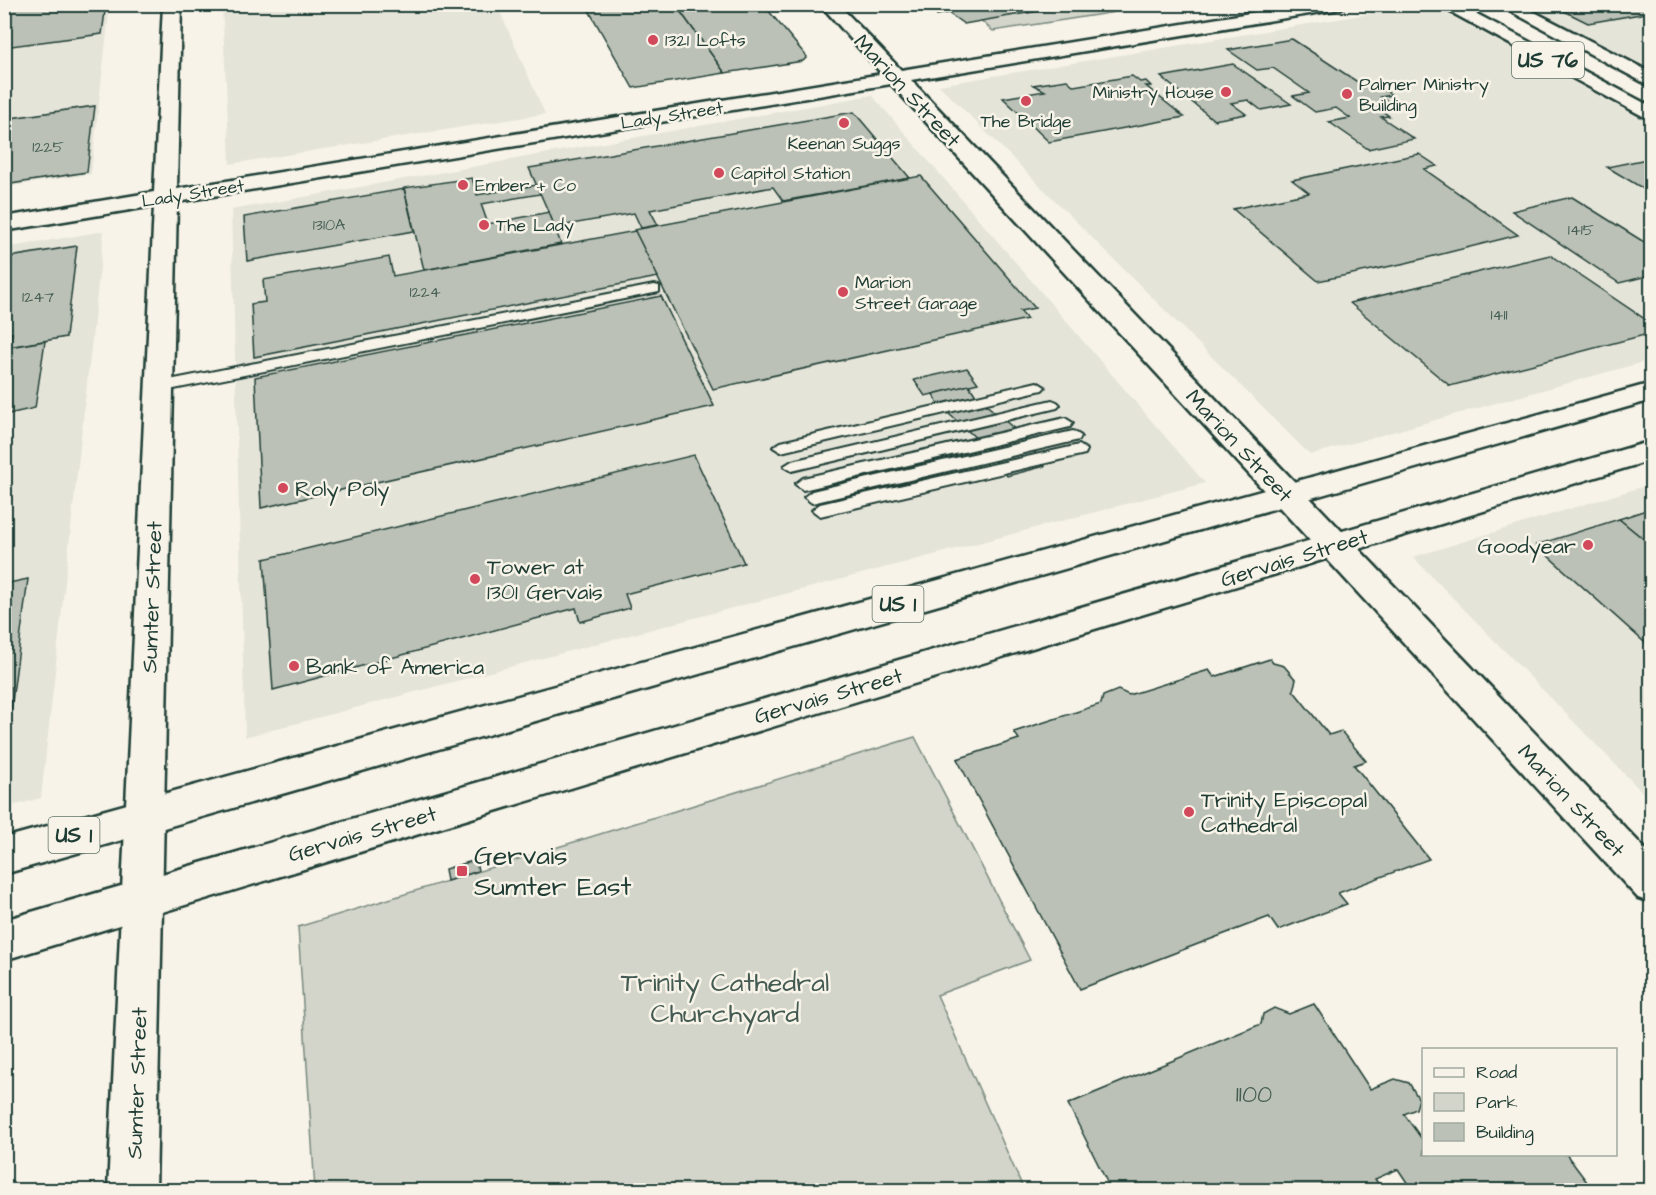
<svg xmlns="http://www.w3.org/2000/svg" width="1656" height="1195" font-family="'Architects Daughter',sans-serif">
	<rect width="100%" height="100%" fill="#f7f3e8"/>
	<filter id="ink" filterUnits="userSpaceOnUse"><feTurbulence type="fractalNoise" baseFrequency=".0167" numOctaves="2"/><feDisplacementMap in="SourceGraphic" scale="12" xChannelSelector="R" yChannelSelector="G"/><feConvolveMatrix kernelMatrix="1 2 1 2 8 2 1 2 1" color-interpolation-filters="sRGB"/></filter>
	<g filter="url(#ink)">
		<g fill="#e5e4d9">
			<polygon points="5,5 110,5 91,174 5,187"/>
			<polygon points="222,5 497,5 545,114 230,164"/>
			<polygon points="1422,5 1431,5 1651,124 1651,360 1310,455 939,85"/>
			<polygon points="1522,5 1651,5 1651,69"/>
			<polygon points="872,95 1205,483 245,737 231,210"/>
			<polygon points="104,231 41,798 5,808 5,248"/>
			<polygon points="1651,484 1651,801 1413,557"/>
		</g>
		<g fill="#d3d5ca" stroke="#79897f" stroke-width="1.5">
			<polygon points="1082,5 1161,5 993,31 980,20"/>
			<polygon points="915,737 1030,960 937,995 1024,1190 315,1190 298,927"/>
		</g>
		<g fill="#bbc1b6" stroke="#1f3d34" stroke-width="1.5">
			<polygon points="4,4 106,4 102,34 4,47"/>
			<polygon points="607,4 675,4 725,73 633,88 587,7"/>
			<polygon points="675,4 763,4 807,57 803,61 725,73"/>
			<polygon points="934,4 1077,4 964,24 948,13 937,15 927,6"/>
			<polygon points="1550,4 1641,4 1652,7 1652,12 1588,23"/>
			<polygon points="1292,39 1362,85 1373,83 1392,95 1381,97 1394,105 1378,108 1389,116 1381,117 1414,139 1368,149 1329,122 1350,118 1336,108 1315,112 1293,96 1309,93 1273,68 1257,70 1228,50"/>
			<polygon points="1233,64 1291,104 1261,110 1248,100 1231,103 1246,114 1214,120 1161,77"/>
			<polygon points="1132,76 1140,82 1146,81 1151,86 1146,86 1184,117 1049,142 1003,98 1045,91 1033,85 1067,80 1074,86"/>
			<polygon points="95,106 87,172 4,185 4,119"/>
			<polygon points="854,112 910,178 783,201 773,187 650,210 658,225 641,228 634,213 555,227 529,168"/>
			<polygon points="1419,154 1437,166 1424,169 1518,235 1406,263 1318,281 1233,209 1309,193 1292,180"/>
			<polygon points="1652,158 1652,194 1607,167"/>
			<polygon points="921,176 1035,308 1020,311 1027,319 713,389 634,230"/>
			<polygon points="472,178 477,195 537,185 540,194 481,204 488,224 549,212 561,244 424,270 404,188"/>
			<polygon points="404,189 414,231 247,261 244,217"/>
			<polygon points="1572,197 1652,247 1652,275 1619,283 1512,211"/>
			<polygon points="635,231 658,277 254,357 251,304 265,302 263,280 389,257 393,276"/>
			<polygon points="77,246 66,337 9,347 12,333 4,334 4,258"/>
			<polygon points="1550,255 1652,324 1652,333 1450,386 1350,303"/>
			<polygon points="661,296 714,406 261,508 255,377"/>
			<polygon points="12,333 9,347 45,341 35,408 4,415 4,334"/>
			<polygon points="967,368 978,383 925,396 914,380"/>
			<polygon points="969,385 976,396 1024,437 1045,466 1007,476 987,448 939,405 933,394"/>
			<polygon points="694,455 744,563 625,594 630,608 580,622 576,608 273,690 264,559"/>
			<polygon points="1652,508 1652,546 1619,519"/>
			<polygon points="1619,519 1652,546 1652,649 1536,545"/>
			<polygon points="28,579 4,763 4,584"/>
			<polygon points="1270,659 1273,663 1284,666 1296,680 1293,690 1329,735 1341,731 1366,761 1354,765 1429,859 1338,893 1347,904 1278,930 1269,917 1080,989 957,759 1019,739 1014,732 1101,704 1103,696 1118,690 1129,695 1209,670 1214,677"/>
			<polygon points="476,860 478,871 447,881 445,869"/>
			<polygon points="1314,1004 1370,1089 1395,1079 1409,1083 1419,1099 1416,1109 1404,1114 1424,1142 1424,1154 1566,1154 1593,1190 1412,1190 1398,1169 1375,1179 1383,1190 1111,1190 1068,1104 1261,1024 1263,1014 1274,1008 1289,1014"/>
		</g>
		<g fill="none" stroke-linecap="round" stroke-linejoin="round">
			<defs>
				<g id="service">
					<polygon points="654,285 659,286 659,292 159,392 151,387 159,382"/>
					<polygon points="1037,382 1045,387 1042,390 781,452 773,447 781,442"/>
					<polygon points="1052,400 1057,402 1060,405 1057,408 792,471 784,466 792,461"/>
					<polygon points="1065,418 1073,423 1070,427 803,490 795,484 803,478"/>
					<polygon points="1073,431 1081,436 1079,440 812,503 804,497 812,491"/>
					<polygon points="1079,445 1087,450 1085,454 820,516 812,510 820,504"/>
				</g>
				<polygon id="tertiary" points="163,4 181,4 177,189 882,74 820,4 838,4 901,70 1305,4 1348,4 1340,9 911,80 1652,856 1652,903 1638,898 891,84 177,202 156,1190 108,1190 154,206 4,231 4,217 154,192"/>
				<g id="primary">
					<polygon points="1436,4 1458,4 1652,107 1652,121"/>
					<polygon points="1497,4 1519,4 1652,73 1652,87"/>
					<polygon points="1652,383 1652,400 4,874 4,838"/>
					<polygon points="1652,441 1652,460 4,960 4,920"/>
				</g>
			</defs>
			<use href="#service" stroke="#1f3d34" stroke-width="4"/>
			<use href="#tertiary" stroke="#1f3d34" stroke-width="5"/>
			<use href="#primary" stroke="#1f3d34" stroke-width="5"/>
			<use href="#service" fill="#f7f3e8" fill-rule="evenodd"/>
			<use href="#tertiary" fill="#f7f3e8" fill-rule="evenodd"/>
			<use href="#primary" fill="#f7f3e8" fill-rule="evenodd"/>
		</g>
	</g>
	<g fill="#d1495b" stroke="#f7f3e8" stroke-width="2">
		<circle cx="653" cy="40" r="6"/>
		<circle cx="1226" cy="92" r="6"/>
		<circle cx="1347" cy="94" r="6"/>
		<circle cx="1026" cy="101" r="6"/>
		<circle cx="844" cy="123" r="6"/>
		<circle cx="719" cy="173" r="6"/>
		<circle cx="463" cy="185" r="6"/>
		<circle cx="484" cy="225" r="6"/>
		<circle cx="843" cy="292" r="6"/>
		<circle cx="283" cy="488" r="6"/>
		<circle cx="1588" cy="545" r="6"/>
		<circle cx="475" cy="579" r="6"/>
		<circle cx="294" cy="666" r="6"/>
		<circle cx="1189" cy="812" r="6"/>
		<rect x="456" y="865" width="12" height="12" rx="3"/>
	</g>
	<g text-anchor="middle" stroke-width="5" stroke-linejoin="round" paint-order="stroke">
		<g font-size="16" fill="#465e54">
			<text x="48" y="152">1225</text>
			<text x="329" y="230">1310A</text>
			<text x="1581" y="235">1415</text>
			<text x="425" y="297">1224</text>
			<text x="38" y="302">1247</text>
			<text x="1499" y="320">1411</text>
		</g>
		<g font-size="18" fill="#1f3d34" stroke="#f7f3e8" text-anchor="start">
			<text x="665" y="46">1321 Lofts</text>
			<text x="1359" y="90">Palmer Ministry<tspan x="1359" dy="21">Building</tspan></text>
			<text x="1214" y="98" text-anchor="end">Ministry House</text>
			<text x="1026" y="127" text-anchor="middle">The Bridge</text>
			<text x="844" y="149" text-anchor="middle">Keenan Suggs</text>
			<text x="731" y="179">Capitol Station</text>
			<text x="475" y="191">Ember + Co</text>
			<text x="496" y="231">The Lady</text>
			<text x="855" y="288">Marion<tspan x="855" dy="21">Street Garage</tspan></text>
		</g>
		<g font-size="18" fill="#1f3d34" stroke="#f7f3e8">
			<text transform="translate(672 115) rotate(-9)" y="6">Lady Street</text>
			<text transform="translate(193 193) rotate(-9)" y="6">Lady Street</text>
		</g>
		<g fill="#f7f3e8" stroke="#60746a" stroke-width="1.5">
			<rect x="1512" y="42" width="72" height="36" rx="4.5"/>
			<rect x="872.5" y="586" width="51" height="36" rx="4.5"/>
			<rect x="48.5" y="817" width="51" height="36" rx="4.5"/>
		</g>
		<g font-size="21" font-weight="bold" fill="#1f3d34">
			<text x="1548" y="67">US 76</text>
			<text x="898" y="611">US 1</text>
			<text x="74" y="842">US 1</text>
		</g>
		<g font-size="22" fill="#1f3d34" stroke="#f7f3e8">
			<text transform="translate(908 90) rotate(47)" y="8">Marion Street</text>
			<text transform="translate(1240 445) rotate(47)" y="8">Marion Street</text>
			<text transform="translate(1294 557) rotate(-17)" y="8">Gervais Street</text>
			<text transform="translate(151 597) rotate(-88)" y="8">Sumter Street</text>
			<text transform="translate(828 695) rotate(-16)" y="8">Gervais Street</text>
			<text transform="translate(1572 800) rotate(47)" y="8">Marion Street</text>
			<text transform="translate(362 833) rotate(-16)" y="8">Gervais Street</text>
			<text transform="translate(136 1083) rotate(-88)" y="8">Sumter Street</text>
		</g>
		<g font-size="22" fill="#1f3d34" stroke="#f7f3e8" text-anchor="start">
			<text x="295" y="496">Roly Poly</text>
			<text x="1576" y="553" text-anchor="end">Goodyear</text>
			<text x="487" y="574">Tower at<tspan x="487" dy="25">1301 Gervais</tspan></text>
			<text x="306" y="674">Bank of America</text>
			<text x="1201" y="807">Trinity Episcopal<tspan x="1201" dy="25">Cathedral</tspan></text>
		</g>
		<g font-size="24" fill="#465e54">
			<text x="1254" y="1102">1100</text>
		</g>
		<g font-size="27" fill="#1f3d34" stroke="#f7f3e8" text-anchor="start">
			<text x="474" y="864">Gervais<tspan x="474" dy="31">Sumter East</tspan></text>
		</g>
		<g font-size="27" fill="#435b52" stroke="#f7f3e8">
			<text x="725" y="991">Trinity Cathedral<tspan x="725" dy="31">Churchyard</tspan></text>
		</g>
	</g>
	<rect width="1656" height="1195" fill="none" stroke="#f7f3e8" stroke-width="24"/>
	<rect x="12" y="12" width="1632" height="1171" fill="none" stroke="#1f3d34" stroke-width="2" filter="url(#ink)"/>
	<rect x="1422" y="1048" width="195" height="108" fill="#f7f3e8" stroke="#a1aaa0" stroke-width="1.5"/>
	<rect x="1434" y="1068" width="30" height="9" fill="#f7f3e8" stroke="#a1aaa0" stroke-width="1.5"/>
	<text x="1476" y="1078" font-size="18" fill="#1f3d34">Road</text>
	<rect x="1434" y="1093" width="30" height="18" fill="#d3d5ca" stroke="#a1aaa0" stroke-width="1.5"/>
	<text x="1476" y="1108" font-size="18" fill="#1f3d34">Park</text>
	<rect x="1434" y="1123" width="30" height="18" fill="#bbc1b6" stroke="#a1aaa0" stroke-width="1.5"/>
	<text x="1476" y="1138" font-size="18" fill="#1f3d34">Building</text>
</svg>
